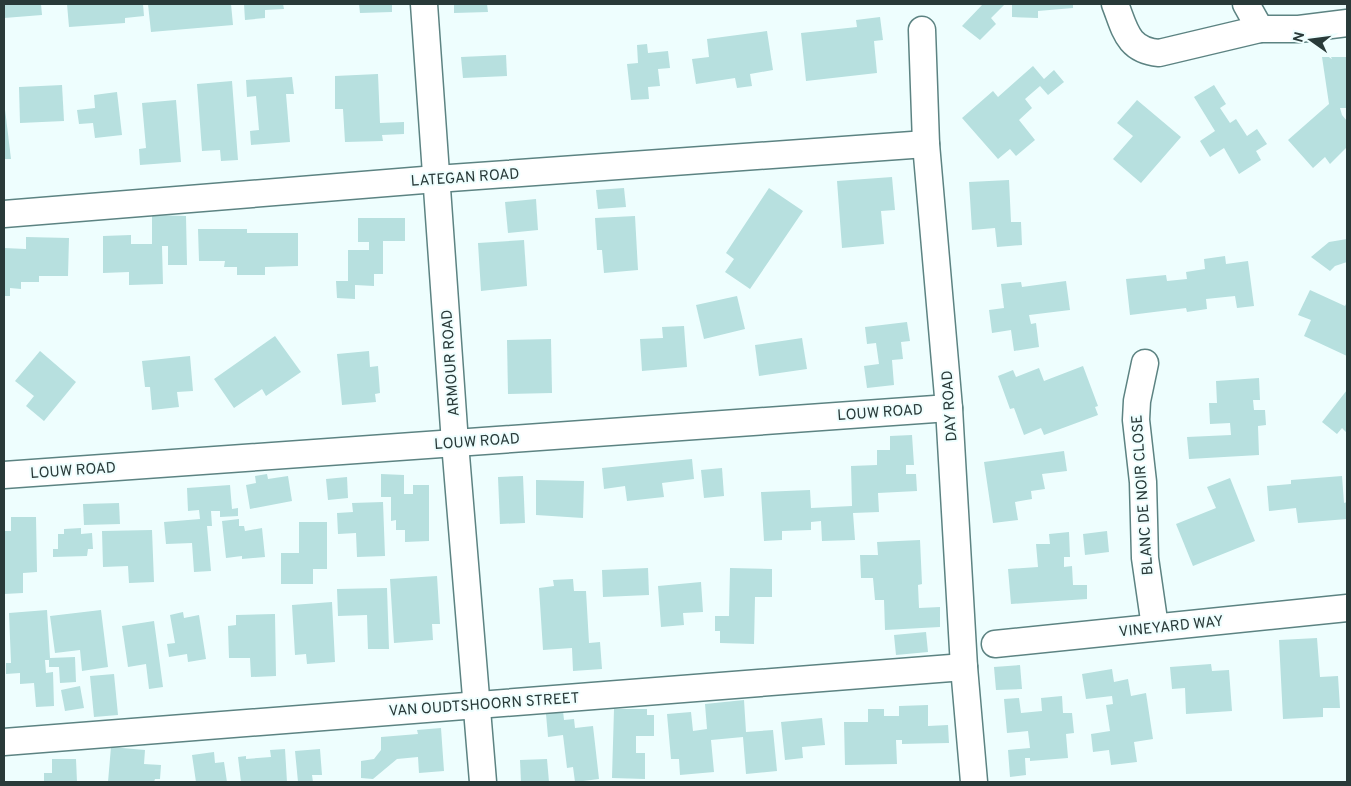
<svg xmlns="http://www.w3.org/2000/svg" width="1351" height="786" font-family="Overpass,sans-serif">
	<rect width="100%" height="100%" fill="#eefefe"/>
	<g fill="#b7e0df">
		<polygon points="4,4 41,4 42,15 4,18"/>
		<polygon points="67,4 143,4 144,16 125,18 125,23 69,27"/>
		<polygon points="148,4 231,4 233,25 151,32"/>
		<polygon points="244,4 283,4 284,9 265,10 265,18 245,20"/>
		<polygon points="359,4 392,4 392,12 360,13"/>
		<polygon points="454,4 487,4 488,12 454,13"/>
		<polygon points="983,4 1005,4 991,18 996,24 980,40 962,26"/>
		<polygon points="1012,4 1073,4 1073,8 1038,11 1038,18 1012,17"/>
		<polygon points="880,17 883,40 874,41 877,73 806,81 801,33 857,27 856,20"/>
		<polygon points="767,31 773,70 750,74 752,86 737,88 735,78 696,84 692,59 709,57 707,39"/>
		<polygon points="647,44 648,53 668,51 670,68 658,69 660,86 648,87 649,99 631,100 627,64 638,63 637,45"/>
		<polygon points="506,55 507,76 463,78 461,57"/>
		<polygon points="1322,57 1347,57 1347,108 1340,108 1342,115 1347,121 1347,147 1330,164 1325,157 1313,168 1288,140 1329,104"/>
		<polygon points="1033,66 1044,79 1054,70 1064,82 1048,95 1040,86 1025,99 1032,108 1019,120 1035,140 1016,156 1010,149 998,159 962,118 993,91 998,97"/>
		<polygon points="378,74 380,123 404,122 404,134 382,135 383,141 345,142 343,109 335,109 335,76"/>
		<polygon points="292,77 294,94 286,94 290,142 251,145 250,131 259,130 256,96 247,97 246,80"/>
		<polygon points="232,81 238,160 221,161 220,150 202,151 197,84"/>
		<polygon points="62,85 64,121 20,123 19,87"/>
		<polygon points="1214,85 1226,104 1220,108 1230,123 1236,119 1247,136 1257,129 1267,144 1256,151 1261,160 1239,174 1224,148 1210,157 1200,141 1215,131 1194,97"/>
		<polygon points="117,92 122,135 95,138 93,123 79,124 77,110 95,108 94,95"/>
		<polygon points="176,100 181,162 140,165 139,149 146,148 142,103"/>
		<polygon points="1137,100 1181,137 1141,183 1113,159 1133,136 1117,123"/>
		<polygon points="4,101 11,159 4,159"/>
		<polygon points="892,177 895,210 881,211 884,244 842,248 837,181"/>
		<polygon points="1009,180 1011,222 1021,222 1022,245 997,247 995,228 972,230 969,182"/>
		<polygon points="624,188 626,207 598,209 596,190"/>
		<polygon points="769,188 803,211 750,289 725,272 734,259 726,253"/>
		<polygon points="536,199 538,230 508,233 505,202"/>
		<polygon points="152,215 186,216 187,265 168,265 168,246 162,246 163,284 129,285 129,272 103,273 103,236 131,235 131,244 152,244"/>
		<polygon points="635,216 638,270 604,273 602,250 597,250 595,218"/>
		<polygon points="358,218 405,218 405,241 383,241 383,274 374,274 374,286 355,285 355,299 337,298 336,281 348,281 348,250 369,250 369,242 358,242"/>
		<polygon points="198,229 247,229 247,233 298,233 298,266 265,267 265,275 237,275 237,267 224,267 225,261 199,261"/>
		<polygon points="26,237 69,238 68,276 39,276 39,282 21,282 21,289 10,288 10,296 4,296 4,248 26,249"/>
		<polygon points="1347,239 1347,262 1335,266 1330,271 1311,257 1329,242"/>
		<polygon points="524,240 527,286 481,291 478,243"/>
		<polygon points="1225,256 1226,264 1248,261 1254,306 1237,308 1235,296 1206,299 1207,309 1187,312 1186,308 1130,315 1126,279 1166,275 1167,281 1187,279 1186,272 1205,269 1204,259"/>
		<polygon points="1066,281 1070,310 1029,315 1031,324 1036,323 1039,347 1014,351 1011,330 992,333 989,310 1004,308 1001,284 1021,282 1022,287"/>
		<polygon points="1310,290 1345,306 1347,302 1347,356 1304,336 1311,320 1298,315"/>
		<polygon points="737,296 745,329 704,339 696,305"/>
		<polygon points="907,322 910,341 901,342 903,359 892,360 894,385 867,388 864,366 879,364 876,343 867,344 865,327"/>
		<polygon points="684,326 687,367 642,371 640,339 663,338 662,327"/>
		<polygon points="275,336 301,372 266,396 262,389 234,408 214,379"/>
		<polygon points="802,338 807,369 759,376 755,345"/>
		<polygon points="551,339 552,393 508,394 507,340"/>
		<polygon points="40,351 76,382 44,421 26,406 34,396 15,381"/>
		<polygon points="369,351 370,367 378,366 380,393 375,394 376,402 342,405 337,354"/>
		<polygon points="190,356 193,391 177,392 179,407 152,410 150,387 145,387 142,361"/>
		<polygon points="1083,366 1098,406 1095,407 1098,415 1044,435 1041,428 1024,435 1014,408 1010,409 998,376 1013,370 1016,377 1039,368 1044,381"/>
		<polygon points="1259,378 1260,400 1253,400 1254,410 1265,410 1266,425 1258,426 1259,455 1189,459 1187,437 1231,435 1230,423 1210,424 1209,403 1217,403 1216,381"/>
		<polygon points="1347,390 1347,433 1342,428 1337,434 1322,422"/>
		<polygon points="912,435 914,465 906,465 906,474 916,474 917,491 878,493 879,512 853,513 855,540 822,541 821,521 811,522 811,530 782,531 782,540 764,541 761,492 810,490 811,508 852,506 851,466 877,465 877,450 890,450 890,436"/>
		<polygon points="1064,451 1067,471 1042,474 1045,489 1031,491 1032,499 1015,502 1018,520 993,523 984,462"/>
		<polygon points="692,459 694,479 662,483 664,497 627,501 625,486 604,489 602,468"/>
		<polygon points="722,468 724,496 704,498 701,470"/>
		<polygon points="267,474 268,479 288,476 292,501 250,509 246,485 256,483 255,476"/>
		<polygon points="381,474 404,475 404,494 413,494 413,485 429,485 429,541 405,542 405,530 396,530 396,520 391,521 391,497 381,497"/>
		<polygon points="523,476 525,523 500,524 498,477"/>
		<polygon points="1342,476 1344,503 1347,502 1347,519 1298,523 1296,508 1269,511 1267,486 1291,484 1291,480"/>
		<polygon points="347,477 348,498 328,500 326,479"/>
		<polygon points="1230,478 1255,541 1193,566 1176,524 1216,508 1207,487"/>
		<polygon points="536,480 584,481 583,518 536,515"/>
		<polygon points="230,485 232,509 238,508 238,516 220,517 220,511 211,511 212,526 207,526 211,571 194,572 192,543 166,544 164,522 200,519 199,510 188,511 187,488"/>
		<polygon points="383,502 385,556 357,557 356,533 338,534 337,513 353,512 352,503"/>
		<polygon points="119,503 120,524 84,525 83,504"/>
		<polygon points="11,517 36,517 37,572 23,573 23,593 4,594 4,531 11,531"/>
		<polygon points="239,519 239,526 244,526 245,531 262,528 265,557 242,559 242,556 226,558 222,521"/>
		<polygon points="299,522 327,522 327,569 313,569 313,584 281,584 281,553 299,553"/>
		<polygon points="81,528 81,534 92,533 93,549 88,549 87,556 53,557 53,549 58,549 58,534 64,534 64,529"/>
		<polygon points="152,530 154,582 129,583 128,566 103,567 102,531"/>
		<polygon points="1107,531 1109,552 1085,555 1083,534"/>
		<polygon points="1069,532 1070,557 1064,557 1064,567 1072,566 1073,585 1087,585 1087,599 1011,604 1008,569 1038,567 1036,544 1050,544 1049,534"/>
		<polygon points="920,540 922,584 918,585 919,608 940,607 940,627 885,630 884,600 875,600 873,578 861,578 860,555 878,555 877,542"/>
		<polygon points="648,568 649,595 603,597 602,570"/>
		<polygon points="730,568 772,569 772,597 755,597 754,644 720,643 720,631 715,631 715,616 729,616"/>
		<polygon points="437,576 440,624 432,624 433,640 394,643 390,579"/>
		<polygon points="573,579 574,591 586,591 589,643 600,642 602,669 573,671 572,648 543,650 539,588 554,586 553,580"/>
		<polygon points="701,582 703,612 683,613 684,625 661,627 658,586"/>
		<polygon points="387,588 389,649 368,649 367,615 338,616 337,589"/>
		<polygon points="332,602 335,662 307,664 306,654 295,655 292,605"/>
		<polygon points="47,610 50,658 75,657 76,682 60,683 59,667 49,667 49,660 45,660 46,673 53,672 54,706 36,707 34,683 20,684 20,673 6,674 6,663 11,663 9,613"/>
		<polygon points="101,610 108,667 82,671 80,650 55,653 50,616"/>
		<polygon points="183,612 184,618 199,615 206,659 188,662 187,654 169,657 167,644 175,643 170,615"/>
		<polygon points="275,614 276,676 251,677 250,658 229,658 228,626 236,625 236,615"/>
		<polygon points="154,621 163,687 149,689 146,664 128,667 122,626"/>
		<polygon points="926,632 928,652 896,655 894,635"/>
		<polygon points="1317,638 1320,677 1338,676 1340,708 1323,708 1323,717 1283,719 1279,640"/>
		<polygon points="1211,664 1212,671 1229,670 1232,711 1186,714 1185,688 1172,689 1170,667"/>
		<polygon points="1020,665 1022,689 996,690 994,667"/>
		<polygon points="1112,669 1114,682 1128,679 1131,696 1146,693 1153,739 1134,742 1137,762 1111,765 1109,750 1093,752 1091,734 1110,731 1106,705 1113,704 1112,696 1086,699 1082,674"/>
		<polygon points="114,674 118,715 94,717 90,676"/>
		<polygon points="80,686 84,708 65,711 61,690"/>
		<polygon points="1062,696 1063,713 1072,713 1074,733 1066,734 1068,758 1030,761 1030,758 1025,758 1026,775 1010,777 1008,750 1030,748 1028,731 1007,733 1004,699 1019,698 1021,713 1042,711 1041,698"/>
		<polygon points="744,700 746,732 773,730 777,771 746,774 743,737 711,740 714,772 680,775 679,759 671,759 667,714 691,712 693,731 707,729 705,704"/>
		<polygon points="928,705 928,726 948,725 949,743 902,744 902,740 896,740 897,764 845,765 844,722 868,722 868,709 884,709 884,716 899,716 899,706"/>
		<polygon points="614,709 647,709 647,715 654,715 654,736 636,736 636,753 645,753 645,779 612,778"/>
		<polygon points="563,711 564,720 574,719 575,728 593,726 599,779 575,782 573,767 567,768 563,735 548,737 546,714"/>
		<polygon points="822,718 825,745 802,747 803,758 785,760 781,722"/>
		<polygon points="441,728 444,771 419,773 418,757 397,759 373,779 361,778 361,761 374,759 381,750 381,737 418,734 417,730"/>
		<polygon points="111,747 145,750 144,764 161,765 160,779 155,779 154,782 108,782"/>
		<polygon points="285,749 287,782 241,782 238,757 246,756 246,759 271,757 270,750"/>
		<polygon points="320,749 322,775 312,775 313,782 298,782 295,751"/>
		<polygon points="214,752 215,763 224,762 227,782 196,782 192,755"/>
		<polygon points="52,759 76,759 77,782 44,782 44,773 52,773"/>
		<polygon points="547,759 549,782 521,782 520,760"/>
	</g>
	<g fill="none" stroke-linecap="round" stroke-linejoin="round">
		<defs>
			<g id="minor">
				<polyline points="424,4 455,443 483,782"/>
				<path d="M1115 4C1125 29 1127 50 1159 53L1260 29 1246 4"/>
				<polyline points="1260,29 1299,29 1347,23"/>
				<polyline points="922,30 926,144 949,408 964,667 974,782"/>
				<polyline points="4,214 436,179 926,144"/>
				<polyline points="1145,363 1137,401 1136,420 1143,482 1145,558 1155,627"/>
				<polyline points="4,475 949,408"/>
				<polyline points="995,644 1347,608"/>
				<polyline points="4,742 964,667"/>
			</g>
		</defs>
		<use href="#minor" stroke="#5c8382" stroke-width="29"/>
		<use href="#minor" stroke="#fff" stroke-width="26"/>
	</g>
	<g text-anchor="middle" stroke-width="4" stroke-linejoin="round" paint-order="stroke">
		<g font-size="15" fill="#293a39" stroke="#eefefe">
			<text transform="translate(465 177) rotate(-4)" y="5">LATEGAN ROAD</text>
			<text transform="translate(450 363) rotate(-94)" y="5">ARMOUR ROAD</text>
			<text transform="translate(949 406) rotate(-94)" y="5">DAY ROAD</text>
			<text transform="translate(880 412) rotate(-4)" y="5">LOUW ROAD</text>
			<text transform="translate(477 441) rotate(-4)" y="5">LOUW ROAD</text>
			<text transform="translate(73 470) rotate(-4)" y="5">LOUW ROAD</text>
			<text transform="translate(1142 495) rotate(-94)" y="5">BLANC DE NOIR CLOSE</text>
			<text transform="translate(1171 626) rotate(-6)" y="5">VINEYARD WAY</text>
			<text transform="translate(484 704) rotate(-4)" y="5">VAN OUDTSHOORN STREET</text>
		</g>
	</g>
	<rect width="1351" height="786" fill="none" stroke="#293a39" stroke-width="10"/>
	<g transform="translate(1311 40) rotate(284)" stroke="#eefefe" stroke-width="4" paint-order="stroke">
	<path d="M0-4L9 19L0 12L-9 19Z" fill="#293a39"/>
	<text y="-8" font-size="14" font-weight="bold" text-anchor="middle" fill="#293a39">N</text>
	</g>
</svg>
